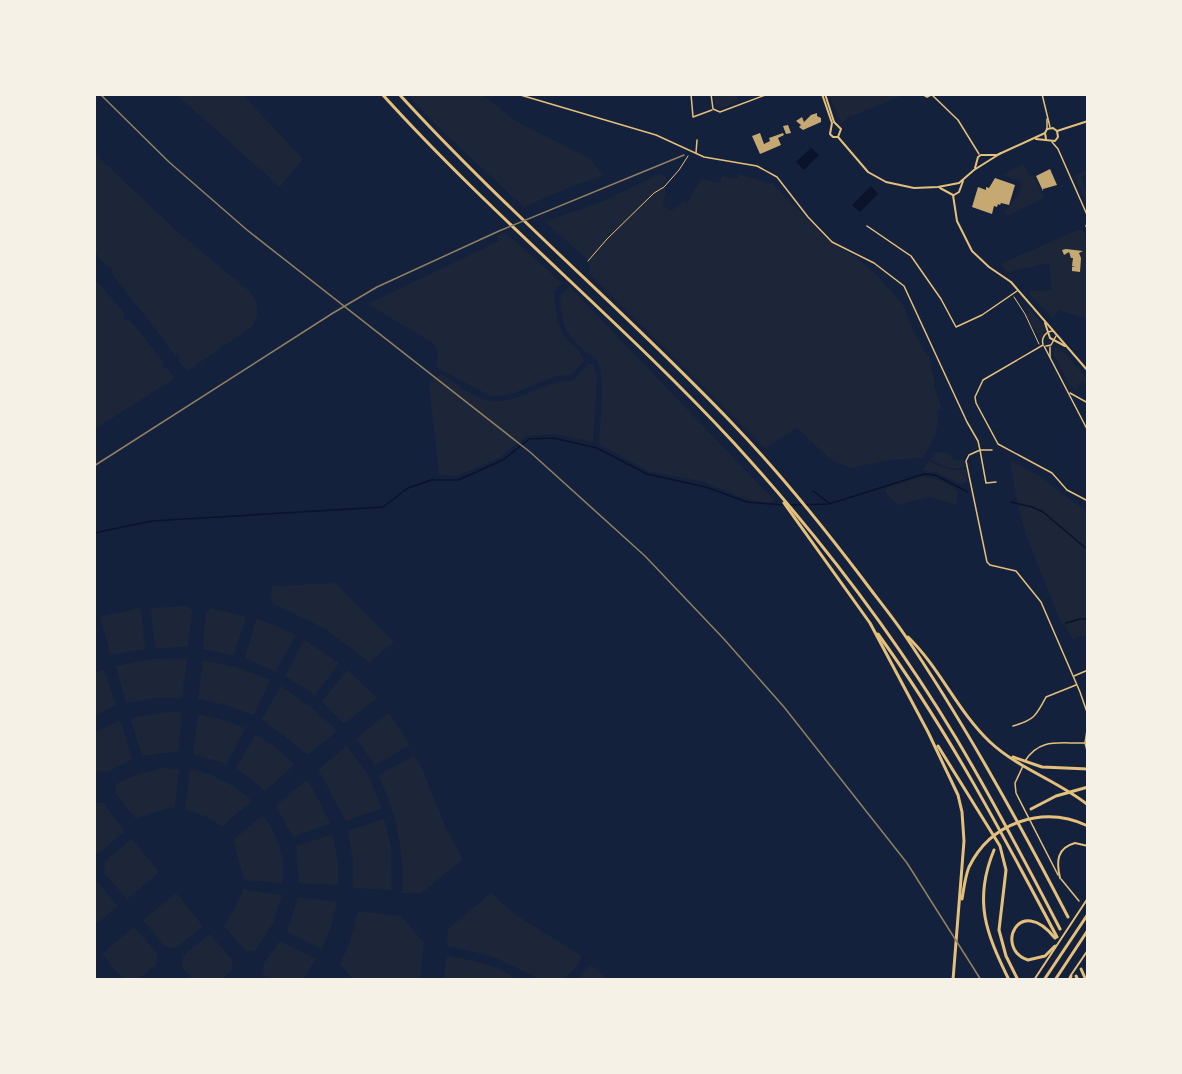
<svg xmlns="http://www.w3.org/2000/svg" width="1182" height="1074" font-family="Rubik,sans-serif">
	<rect width="100%" height="100%" fill="#14213d"/>
	<g fill="#1d2539">
		<polygon points="177,95 243,95 303,159 280,187"/>
		<polygon points="408,95 483,95 514,120 590,159 604,176 570,187 524,207 441,130"/>
		<polygon points="714,95 736,95 738,102 721,108 715,105"/>
		<polygon points="829,95 829,94 903,95 852,116 850,115 842,124"/>
		<path d="M95 154 179 233 248 290C259 301 260 314 252 327L187 371 178 360 180 358 177 354 175 355 111 272 113 270 109 267 107 268 95 252Z"/>
		<polygon points="1023,164 1030,176 1033,175 1044,198 1007,216 1004,212 1015,199 1017,199 1022,185 1019,180 1002,175"/>
		<polygon points="1087,170 1087,173 1081,177 1087,192 1087,205 1075,176"/>
		<path d="M659 174 667 178 662 185 666 189 663 205 671 211 683 201 687 203 701 179 720 183 722 176 738 178 739 174 773 184 831 243 856 257 875 273 903 305 913 331 927 355H929L935 384 934 385 941 407 937 412C941 427 931 445 922 458L890 460 851 468 831 460 797 428 765 448 589 273 590 262 545 222 603 201Z"/>
		<polygon points="1080,229 1087,235 1087,319 1059,310 1053,318 1030,295 1030,291 1052,290 1049,263 1007,272 1000,264"/>
		<path d="M506 233 562 283 554 291C556 307 555 321 563 334 569 344 582 350 584 361L571 375 556 376 509 395 490 396 436 367 438 352 433 343 368 304 499 241 497 235Z"/>
		<polygon points="94,278 125,314 123,317 126,320 129,319 164,363 162,366 165,369 167,368 175,378 95,429"/>
		<path d="M569 286 774 500 770 503 746 499 704 482 648 471 599 444C600 429 606 372 597 361 594 357 589 355 586 352 563 331 562 326 560 296Z"/>
		<polygon points="1028,307 1046,328 1041,341 1026,315 1029,313 1027,308"/>
		<polygon points="1056,347 1061,349 1087,378 1087,384 1081,381 1077,391 1070,386 1054,355 1054,350"/>
		<path d="M588 364H593L597 376 593 442 555 434 526 436 499 458 457 476 439 475 429 383 441 374C453 381 464 391 477 397 510 413 540 379 573 381Z"/>
		<path d="M937 452 951 454 954 460H964L965 467C951 471 943 466 930 459Z"/>
		<polygon points="1010,460 1041,477 1087,512 1087,637 1078,636 1073,640 1065,625 1062,625 1026,535 1016,496"/>
		<path d="M929 461C942 467 951 472 966 469L967 481 961 484 935 472 923 471Z"/>
		<path d="M923 477C936 478 949 483 958 492L956 505 930 497 897 505 885 491 888 487Z"/>
		<polygon points="336,583 394,642 369,662 324,628 271,603 272,586"/>
		<polygon points="187,606 192,611 188,647 155,648 151,608"/>
		<polygon points="140,608 141,609 145,649 111,655 100,618 101,616"/>
		<polygon points="211,608 246,617 233,656 203,649 206,612"/>
		<polygon points="258,619 295,634 295,637 275,672 245,658 256,620"/>
		<polygon points="304,641 306,641 339,663 315,695 285,676"/>
		<polygon points="185,658 187,660 182,698 156,698 126,703 116,666 152,659"/>
		<polygon points="203,660 236,667 270,680 254,715 225,705 199,699 198,698"/>
		<polygon points="104,670 116,705 95,716 95,673"/>
		<polygon points="347,671 349,671 376,697 375,700 344,724 322,701"/>
		<polygon points="281,686 311,707 336,730 336,732 308,755 283,735 263,721 262,719"/>
		<polygon points="167,712 180,712 182,714 178,751 142,756 131,720 132,718"/>
		<polygon points="198,714 222,720 245,728 227,764 194,755 193,753"/>
		<polygon points="386,714 390,714 392,718 410,745 375,765 357,740 357,738"/>
		<polygon points="119,721 121,722 132,759 108,772 96,771 94,769 95,733"/>
		<polygon points="256,734 280,751 294,765 265,791 236,768"/>
		<polygon points="347,746 368,775 382,808 346,821 319,771 319,769"/>
		<path d="M414 756 421 766 447 831 463 859 420 894 402 893C404 852 397 814 379 777L380 774Z"/>
		<polygon points="163,768 179,769 175,807 151,813 136,819 115,793 116,784 138,774"/>
		<path d="M190 769C214 774 233 784 251 800V802L222 826 207 817 186 810 185 808Z"/>
		<polygon points="305,781 308,781 321,804 330,824 293,837 276,806"/>
		<polygon points="94,803 103,803 124,830 124,832 99,853 95,853"/>
		<path d="M262 816C276 827 288 867 282 883L244 880 233 840Z"/>
		<polygon points="384,819 391,847 392,890 355,888 353,886 353,860 348,832 349,830"/>
		<polygon points="331,835 333,836 338,863 338,885 299,883 296,846"/>
		<polygon points="130,840 133,840 158,871 157,874 127,899 104,873 105,861"/>
		<polygon points="95,879 117,905 117,907 95,925"/>
		<polygon points="243,889 282,895 273,923 254,952 245,951 224,926 237,904"/>
		<polygon points="491,893 513,913 581,956 581,960 565,979 539,979 496,958 475,952 447,946 448,929"/>
		<polygon points="175,894 177,894 202,925 202,927 176,948 165,947 144,921 144,919"/>
		<polygon points="298,897 337,902 330,930 322,949 287,932"/>
		<polygon points="358,911 401,916 424,943 420,979 353,979 340,964 350,942"/>
		<polygon points="134,927 157,953 156,965 138,979 123,979 103,955 103,953"/>
		<polygon points="208,935 211,935 233,961 231,971 222,979 192,979 182,967 183,956"/>
		<polygon points="280,941 316,959 303,979 268,979 263,974 264,963"/>
		<path d="M447 956C466 959 501 965 515 979H443Z"/>
		<polygon points="589,965 591,965 608,979 577,979"/>
	</g>
	<g fill="#0b132b">
		<polygon points="811,148 819,155 804,170 796,162"/>
		<polygon points="871,186 878,194 860,212 852,205"/>
	</g>
	<g fill="none" stroke-linecap="round" stroke-linejoin="round">
		<g stroke="#0b132b" stroke-width="1.5">
			<polyline points="813,491 829,503"/>
			<polyline points="1011,502 1032,507 1043,512 1088,550"/>
			<polyline points="789,505 829,504 924,474 935,475 968,492"/>
			<polyline points="94,533 152,521 383,507 408,488 431,480 458,480 503,460 529,439 553,438 597,448 647,474 706,487 747,502 784,505"/>
			<polyline points="1066,623 1080,619 1088,619"/>
		</g>
	</g>
	<g fill="#c6a872">
		<polygon points="817,113 817,116 821,118 821,122 803,130 799,127 801,125 796,121 802,117 804,122 811,115"/>
		<polygon points="788,125 791,133 786,134 783,126"/>
		<polygon points="760,133 764,144 770,141 769,138 783,133 784,135 778,138 781,145 760,154 752,136"/>
		<polygon points="1050,169 1057,185 1043,189 1043,191 1036,176"/>
		<polygon points="995,178 1015,185 1009,205 1001,203 1000,205 998,204 997,207 994,206 992,214 972,207 978,187 986,190 986,187 989,188"/>
		<polygon points="1066,249 1083,251 1079,253 1081,258 1080,272 1072,271 1072,267 1075,266 1072,266 1073,258 1071,258 1069,252 1064,255 1062,250"/>
	</g>
	<g fill="none" stroke-linecap="round" stroke-linejoin="round">
		<g stroke="#e5c07b" stroke-width="1">
			<polyline points="588,261 607,239 654,193 664,187 679,170 688,156"/>
			<polyline points="1014,297 1025,314 1039,344"/>
		</g>
		<g stroke="#e5c07b" stroke-width="1.5">
			<polyline points="517,94 656,135 704,157 757,166 777,177 808,217 832,242 874,263 904,286 967,422 978,441 980,450 969,455 966,461 987,562 990,565 1016,571 1041,602 1080,692 1088,715"/>
			<polyline points="691,94 693,117 712,110"/>
			<polyline points="711,94 713,109 720,112 768,94"/>
			<polyline points="922,94 927,97 931,95"/>
			<polyline points="931,94 958,120 979,154"/>
			<polyline points="1042,94 1050,127"/>
			<polyline points="1047,119 1047,129"/>
			<polyline points="1052,142 1058,149 1088,217"/>
			<polyline points="696,153 697,140"/>
			<polyline points="1088,221 1086,226 1088,229"/>
			<polyline points="867,226 911,256 941,299 956,327 982,315 1017,291"/>
			<path d="M1043 344C1041 338 1046 331 1053 331"/>
			<polyline points="1043,345 983,380 975,397 976,403 998,444 1052,473 1067,490 1088,501"/>
			<polyline points="1044,346 1088,431"/>
			<polyline points="1046,346 1051,345 1056,336"/>
			<polyline points="1050,357 1050,347"/>
			<polyline points="1070,393 1088,403"/>
			<polyline points="992,450 980,450 986,483 996,482"/>
			<polyline points="1074,676 1088,670"/>
			<polyline points="1088,724 1085,743 1088,754"/>
			<path d="M1013 726C1034 720 1036 716 1046 697L1076 685"/>
			<path d="M1025 761C1040 737 1060 744 1085 743"/>
			<polyline points="1023,766 1015,783 1016,793 1058,875"/>
			<polyline points="1061,879 1079,901"/>
		</g>
		<g stroke="#e5c07b" stroke-width="2">
			<polyline points="822,94 832,123 830,134 833,137 838,137"/>
			<polyline points="825,94 834,122 841,129 838,137"/>
			<polyline points="1057,131 1088,121"/>
			<polyline points="838,137 868,172 886,182 914,188 938,187 959,183 974,170 1001,153"/>
			<polyline points="1036,139 1055,141 1058,137 1057,131 1053,128 1047,129 1045,133 1046,139"/>
			<polyline points="975,168 978,157 981,155 997,155 1045,133"/>
			<polyline points="940,188 953,195"/>
			<polyline points="953,195 957,221 972,251 989,267 1011,282 1088,371"/>
			<polyline points="954,195 959,192 963,181"/>
			<polyline points="1045,323 1050,338 1065,346"/>
		</g>
		<g stroke="#e5c07b" stroke-width="2">
			<path d="M1060 878C1056 861 1057 848 1075 843L1088 846"/>
			<polyline points="1071,975 1088,950"/>
			<polyline points="1034,980 1088,898"/>
		</g>
		<g stroke="#e5c07b" stroke-width="3">
			<path d="M382 94C493 217 622 322 734 443 817 534 893 633 956 738 993 800 1027 865 1060 929"/>
			<path d="M399 94C504 209 624 310 731 422 778 471 821 524 862 578 876 597 891 615 904 634 965 724 1018 820 1068 917"/>
			<polyline points="784,503 870,623 928,732 958,795 962,812 964,841 953,980"/>
			<path d="M878 634C947 729 1002 833 1057 937"/>
			<path d="M908 637C940 668 958 712 990 742 1019 769 1058 781 1088 805"/>
			<polyline points="938,746 1000,846 1006,870 999,930 1006,956 1018,980"/>
			<polyline points="1013,757 1042,767 1088,769"/>
			<polyline points="1031,809 1056,796 1088,787"/>
			<path d="M994 850C973 901 986 933 1009 980"/>
			<path d="M962 899C964 888 965 877 969 867 991 822 1043 805 1088 826"/>
			<path d="M1055 938C1019 893 994 949 1028 960L1045 956 1055 946"/>
			<polyline points="1081,969 1086,980"/>
			<polyline points="1076,976 1078,980"/>
			<polyline points="1044,980 1088,914"/>
			<polyline points="1055,980 1088,930"/>
			<polyline points="1069,980 1071,976"/>
		</g>
		<g stroke="#918062" stroke-width="1.5">
			<polyline points="100,94 169,162 247,230 530,452 645,556 723,638 784,707 907,863 981,980"/>
			<polyline points="94,466 333,313 377,287 499,231 684,155"/>
		</g>
	</g>
	<rect width="1182" height="1074" fill="none" stroke="#f6f1e7" stroke-width="192"/>
</svg>
